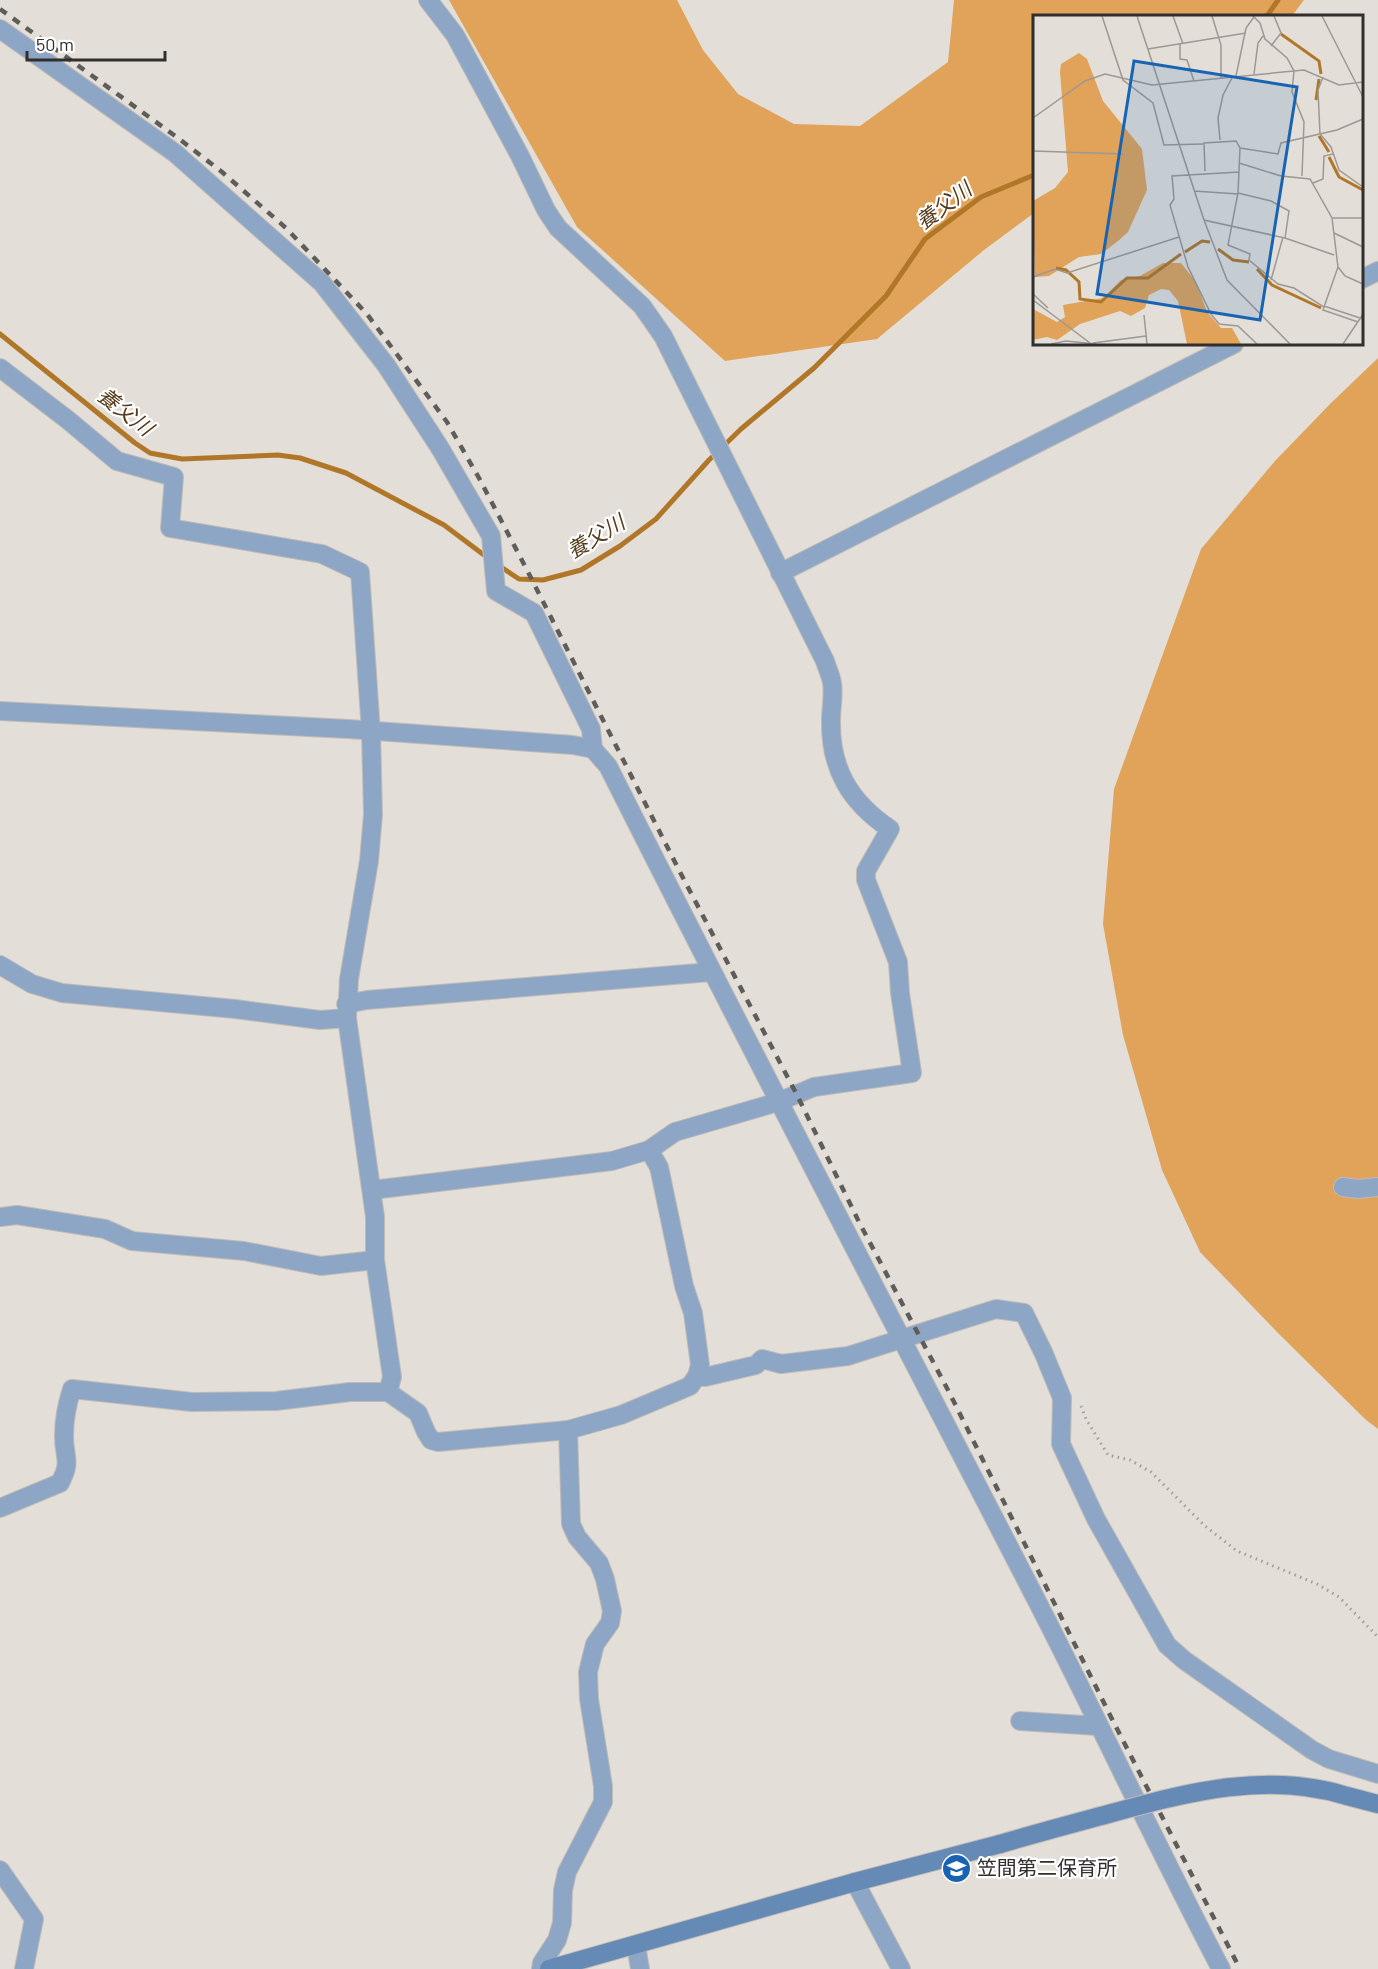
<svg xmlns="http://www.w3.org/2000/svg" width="1378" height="1969" font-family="Barlow,'Noto Sans JP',sans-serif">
	<rect width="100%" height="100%" fill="#e3ded8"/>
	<g fill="#e1a359">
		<polygon points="449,0 677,0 703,50 738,94 794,124 860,126 948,62 954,0 1304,0 1292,16 1034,16 1034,213 984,250 877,339 725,361 577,227"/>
		<polygon points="1378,358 1378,1429 1365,1419 1279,1334 1200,1252 1162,1170 1123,1035 1103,924 1114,789 1201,549 1275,461 1331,403"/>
	</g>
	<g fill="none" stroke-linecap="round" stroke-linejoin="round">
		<g stroke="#b17728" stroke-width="5">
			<polyline points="1267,16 1278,0"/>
			<polyline points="0,334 135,443 150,453 182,459 278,455 300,458 346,473 444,525 488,558"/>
			<polyline points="498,565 519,579 543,580 581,570 620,546 656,519 709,460 741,429 814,368 886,296 925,239 981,197 1034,175"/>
		</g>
		<defs>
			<g id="street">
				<polyline points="0,29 175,153 322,283 386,365 440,448 491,536 496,591 534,613 591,729 593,749"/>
				<polyline points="1362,279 1378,271"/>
				<polyline points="0,368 68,420 117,461 174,477 170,528 322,554 360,572 371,732 373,814 369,861 349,979 347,1018 375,1217 375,1260 392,1377 388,1392"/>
				<polyline points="780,573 1234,344"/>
				<path d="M0 711 348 729 573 745 593 749 608 766C749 1047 895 1325 1039 1605 1101 1726 1158 1849 1221 1969"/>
				<polyline points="0,965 32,984 62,993 235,1009 320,1020 347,1018"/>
				<polyline points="346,1004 367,1000 711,972"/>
				<polyline points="1343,1187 1358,1189 1378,1187"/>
				<path d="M372 1190 612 1161 649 1150 675 1132 778 1102 814 1087 912 1073 900 993 898 962 866 880V871L890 829C850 802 830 769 831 720 831 708 834 695 832 683 831 676 827 668 825 661L663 336 642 306 558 228 546 210 520 156 455 35 428 0"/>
				<polyline points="0,1217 17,1215 105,1229 132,1241 244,1251 321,1266 375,1260"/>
				<polyline points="697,1376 705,1377 756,1365 762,1359 781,1364 848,1356 996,1309 1024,1313 1044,1354 1062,1398 1061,1444 1067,1457 1096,1519 1167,1645 1184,1660 1312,1750 1329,1759 1378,1774"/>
				<path d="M0 1508 60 1483C72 1460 64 1459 64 1436 64 1420 67 1404 72 1389L192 1402 276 1401 350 1392H388L418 1413 426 1432 431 1440 438 1442 568 1430 621 1415 690 1386 697 1376 700 1365 693 1313 684 1286 659 1167 649 1150"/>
				<polyline points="1020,1721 1098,1726"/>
				<polyline points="0,1870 34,1919 24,1969"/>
				<polyline points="855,1882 901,1969"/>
				<polyline points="636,1945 640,1969"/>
				<polyline points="541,1969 542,1963 557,1940 562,1923 563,1890 567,1872 603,1802 603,1786 589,1699 588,1672 595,1644 610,1623 612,1611 605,1579 599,1563 577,1537 571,1524 568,1430"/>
			</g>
			<g id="secondary">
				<polyline points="1347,1796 1378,1804"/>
				<polyline points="549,1969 855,1882 1000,1844"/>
			</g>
		</defs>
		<use href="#street" stroke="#bfbbb6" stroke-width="20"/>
		<use href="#secondary" stroke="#bfbbb6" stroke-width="20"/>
		<polyline stroke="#a19d99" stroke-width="3" stroke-dasharray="1.5 4.5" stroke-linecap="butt" points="1081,1406 1086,1419 1108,1455 1130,1460 1151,1472 1205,1526 1237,1551 1317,1584 1339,1597 1378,1637"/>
		<use href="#street" stroke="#8da6c5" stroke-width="18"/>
		<use href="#secondary" stroke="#658ab6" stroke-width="18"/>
		<polyline stroke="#5f5d5a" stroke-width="4.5" stroke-dasharray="8 8" stroke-linecap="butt" points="0,9 178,138 222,172 286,228 367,314 447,422 479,478 527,570 681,874 797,1095 859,1222 949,1392 1113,1721 1240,1969"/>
		<defs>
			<path id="secondary-bridge" d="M1000 1844C1037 1833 1075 1823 1112 1813 1188 1792 1269 1771 1347 1796"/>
		</defs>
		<use href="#secondary-bridge" stroke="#bfbbb6" stroke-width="20" stroke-linecap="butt"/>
		<use href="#secondary-bridge" stroke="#658ab6" stroke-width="18"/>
	</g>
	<defs>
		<symbol id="school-disc" viewBox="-11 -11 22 22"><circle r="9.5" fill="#1864b3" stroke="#fff"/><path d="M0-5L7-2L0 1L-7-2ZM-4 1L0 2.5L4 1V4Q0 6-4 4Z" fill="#fff"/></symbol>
	</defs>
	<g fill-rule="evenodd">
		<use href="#school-disc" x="940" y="1852" width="33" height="33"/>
	</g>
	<g text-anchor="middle" stroke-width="4.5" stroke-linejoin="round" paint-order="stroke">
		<g font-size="20" fill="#312f2d" stroke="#fff" text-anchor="start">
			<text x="977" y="1875">笠間第二保育所</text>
		</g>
		<g font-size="21" font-style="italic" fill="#573d1d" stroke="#fff">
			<text transform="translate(944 206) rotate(-37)" y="7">養父川</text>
			<text transform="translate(125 412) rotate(38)" y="7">養父川</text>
			<text transform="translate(596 537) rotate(-31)" y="7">養父川</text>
		</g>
	</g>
	<g transform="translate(1033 15)">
		<rect width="330" height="330" fill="#e3ded8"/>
		<path d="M46 38 54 44 70 86 109 134 114 175 95 217 85 226 68 239 46 242 16 261 2 262 0 186 22 173 35 157 27 57 28 49ZM130 248H148L163 267 174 297 188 313H199L208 329H154L145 286 136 275 128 274 116 280 112 293 98 301 87 296 47 309 24 325 14 322 0 325V294L24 307 32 302 30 290 70 283 88 265 107 261Z" fill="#e1a359"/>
		<path fill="none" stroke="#b17728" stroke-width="3" d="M248 19 286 46 288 59M283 85 286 64M286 121 296 137M296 142 306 162 330 175M185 234 200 245 216 247M152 237 169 226 177 227M23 253 33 255 46 267 47 284 68 287 94 263H115L148 239M224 254 239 270 288 293"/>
		<path fill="none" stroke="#9c9894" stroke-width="1.5" d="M69 1 90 65 120 88 131 130 170 129M104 1 171 205 252 223 301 240M140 1 150 29M179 1 188 30V63M220 1 227 8 232 24 254 43 261 56 259 77 271 107 269 161M289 1 330 82M147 29V44L154 45 161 66M238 31 248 18 241 1M115 34 213 18M221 59 225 28 230 21M203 61 213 13 221 2M290 62 285 75 287 119 298 132 306 155 330 172M0 103 52 66 72 59 119 70 271 55 306 70 330 67M187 125 185 103 190 80 200 61M207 133 245 139 248 128 304 115 330 104M0 136 90 139M206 148 248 161 277 164 299 203 305 252 312 261 330 269M172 156 171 128 203 126 207 133 205 178 195 230 217 239 216 245 245 269 261 273 291 292 290 295 325 307M206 157 139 161 141 184 137 190 155 252 178 299 186 309 205 311 224 329M280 168 290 164 291 141 300 139M161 176 205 179M205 178 238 186 256 196 252 223M299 203H330M171 205 194 265 257 329M301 218 330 232M0 262 22 254 34 258 146 222M238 265 250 222M0 279 15 293M0 285 57 328M291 291 330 304M291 292 305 252M111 300 114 329M60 328 113 321M18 329 33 326 63 329M310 329 330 299"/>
		<path fill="#1864b3" fill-opacity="0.15" stroke="#1864b3" stroke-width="3" d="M101 46 264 72 227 305 64 279Z"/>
		<rect width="330" height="330" fill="none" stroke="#312f2d" stroke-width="3"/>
	</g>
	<path d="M27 51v9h138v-9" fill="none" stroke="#312f2d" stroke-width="3"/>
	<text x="36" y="51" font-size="18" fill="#312f2d" stroke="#ffffff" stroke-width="4.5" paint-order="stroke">50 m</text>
</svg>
